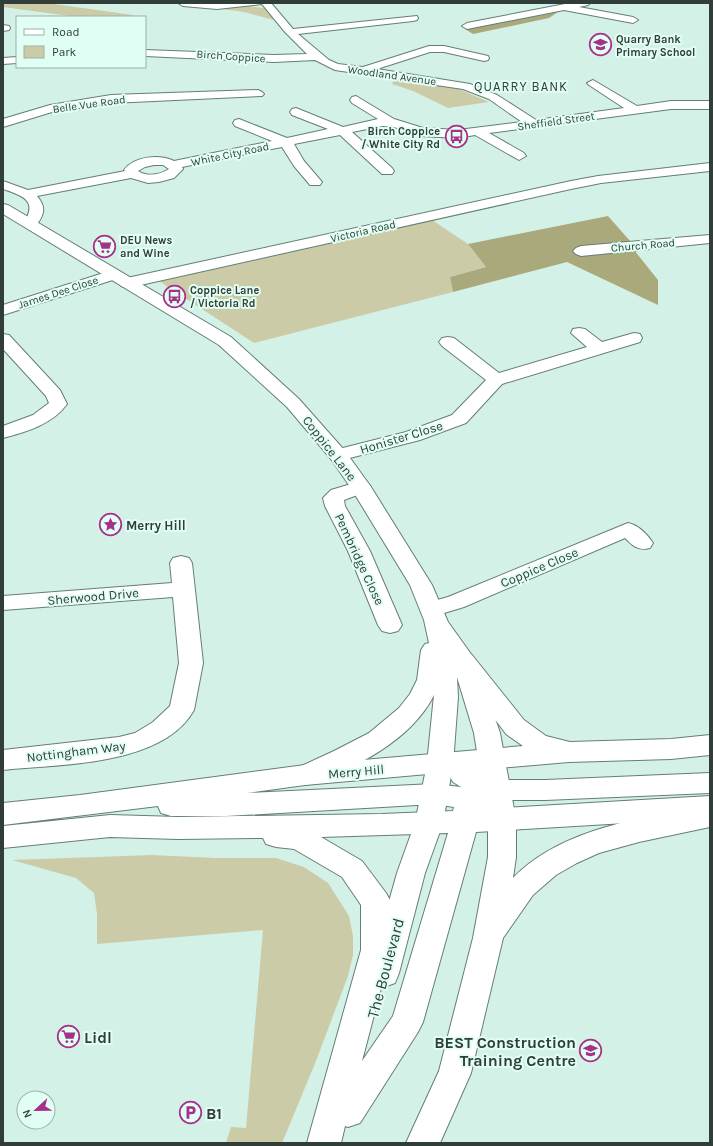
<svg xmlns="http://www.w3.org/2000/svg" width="713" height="1146" font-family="Karla,sans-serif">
	<rect width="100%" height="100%" fill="#d4f1e7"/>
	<g fill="#cccba8">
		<polygon points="3,3 47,3 133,15 135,17 77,17 3,7"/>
		<polygon points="249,6 264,8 274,20 244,12 215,8"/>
		<polygon points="395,78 454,87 489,102 448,108 413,91 392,84"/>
		<polygon points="432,220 468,244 486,267 450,277 453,292 254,343 159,281"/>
		<polygon points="152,855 216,858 276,858 304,867 328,883 349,916 353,936 353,955 348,976 316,1061 282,1143 226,1143 231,1127 246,1128 263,930 97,944 97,914 94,893 76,878 12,860"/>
	</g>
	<g fill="#aaa97c">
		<polygon points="558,12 549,18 473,34 465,29"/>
		<polygon points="608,216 631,242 634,250 658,280 658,305 567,262 453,292 450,277 486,267 468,244"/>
	</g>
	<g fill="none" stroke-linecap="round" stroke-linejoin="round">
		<defs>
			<g id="minor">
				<path d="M178 3H271L293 29 417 16 418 18 417 20 413 21 298 34 329 60 338 64 363 67 429 46H444L488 56 489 58 488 60 484 61 444 52H430L377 69 470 84 497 95 536 120 624 108 589 85 587 83 593 80 637 106 671 101H710V109H671L489 133 524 153 526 156 519 160 475 135 458 138 421 136 394 127 383 126 352 132 392 168 394 171 392 174H382L340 135 294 144 304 161 322 182 320 185H310L294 166 282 147 182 167 183 169 174 178 159 182 148 183 131 178 37 196C47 208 44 215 35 227H25L23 224C38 202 25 196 3 189V181L28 190 125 171 124 170C134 156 160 154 174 161L272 141 235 126 233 123 235 120 239 119 287 138 328 129 292 115 290 112 292 109 296 108 343 127 378 119 352 103 350 100 352 97 356 96 394 119 423 128 458 130 522 122 489 99 463 89 335 70 315 60 274 62 145 56V50L274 55 307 54 285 32 262 4 217 9 183 6ZM154 165H163L169 169C160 175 147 177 138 171L145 167Z"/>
				<polygon points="570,3 590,3 588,5 579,7 633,17 638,20 633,23 564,10 467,29 462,26 467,23"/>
				<polygon points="3,25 9,26 10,28 9,30 3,31"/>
				<polygon points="17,57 17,63 3,64 3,58"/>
				<polygon points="258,90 262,92 264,94 262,96 111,103 52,112 3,127 3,119 50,105 111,95"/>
				<polygon points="710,163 710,171 601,183 571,189 127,288 121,286 119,283 121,280 127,278 571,181 598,176"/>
				<polygon points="710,235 710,243 581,256 576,254 573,251 576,248 581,246"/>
				<polygon points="113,270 119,272 121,275 119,278 3,315 3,305"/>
				<polygon points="579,328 585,329 602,342 634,333 640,334 642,338 640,342 502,384 466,423 420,440 338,461 331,459 328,455 331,451 406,432 452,415 486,380 442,346 439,342 442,338 448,337 454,338 499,373 587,347 571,333 573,329"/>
				<path d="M3 334 9 335 60 390 67 404C53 424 26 432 3 438V426L33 415 49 403 46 396 3 349Z"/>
				<polygon points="361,481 368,483 371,487 368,491 344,500 345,506 370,551 402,625 398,631 390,633 382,631 378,625 348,551 325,506 323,498 331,490"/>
				<path d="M628 523C638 525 647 534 653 543L650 548C638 551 633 546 625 538L464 607 431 617 423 614 420 609 423 604 448 597Z"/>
				<path d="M181 556 189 558 192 563 203 663 194 710C163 766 60 764 3 770V750L119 737 135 733 153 722 170 706 179 663 173 597 3 610V596L172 583 170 563 173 558Z"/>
			</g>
			<path id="tertiary" d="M3 204 8 205 231 337 299 399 345 451 371 487 432 585 448 622 476 661 500 733 516 820V857L513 878C563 827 644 818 710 805V827L639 842 599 853 577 863 556 875 533 895 503 938 471 1073 440 1143H406L439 1071 473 938 488 857V820L474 733 457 677 458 697 453 764 443 823 425 873 399 973 395 983 384 987 373 983 369 973 397 873 415 823 427 764 434 695C411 741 353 770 306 785L297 782 293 775 297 768 334 751 369 733 399 708 410 694 417 680 421 650 425 644 429 643 424 620 410 585 351 488 331 459 287 407 219 345 3 214Z"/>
			<path id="trunk" d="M464 653 472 655 524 720 546 736 570 742 671 739 710 735V755L671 759 569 762 498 768 491 777 498 780H545L710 773V793L545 800H497L489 798 505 808 710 796V818L476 832 423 1022 418 1032 360 1123 348 1127 345 1126 341 1143H307L361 950V905L342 877 294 849 276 847 266 844 263 838 178 839 110 837 3 848V826L110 815 178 817 382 814 453 811 454 807 434 804 226 816H171L161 813 158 806 3 825V803L80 795 305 765 523 746 506 734 456 667 452 661 456 655ZM450 772 449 775 453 782 461 787 434 784 247 793 305 785ZM448 833 393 1016 362 1061 391 950V902L386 893 362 861 321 837Z"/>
		</defs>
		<use href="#minor" stroke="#647e76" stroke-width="2"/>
		<use href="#tertiary" stroke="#647e76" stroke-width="2"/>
		<use href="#trunk" stroke="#647e76" stroke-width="2"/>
		<use href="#minor" fill="#fff" fill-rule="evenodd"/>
		<use href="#tertiary" fill="#fff" fill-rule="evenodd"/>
		<use href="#trunk" fill="#fff" fill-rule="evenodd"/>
	</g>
	<defs>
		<symbol id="school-ring" viewBox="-11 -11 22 22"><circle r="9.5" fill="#e1fef4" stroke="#a73189" stroke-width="1.5"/><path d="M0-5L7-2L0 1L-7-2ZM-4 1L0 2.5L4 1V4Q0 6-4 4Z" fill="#a73189"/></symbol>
		<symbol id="bus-ring" viewBox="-11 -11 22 22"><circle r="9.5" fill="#e1fef4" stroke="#a73189" stroke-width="1.5"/><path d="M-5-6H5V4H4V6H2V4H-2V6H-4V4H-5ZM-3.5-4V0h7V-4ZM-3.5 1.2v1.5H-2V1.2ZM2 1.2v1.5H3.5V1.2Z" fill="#a73189"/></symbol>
		<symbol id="supermarket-ring" viewBox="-11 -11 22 22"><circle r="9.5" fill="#e1fef4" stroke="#a73189" stroke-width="1.5"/><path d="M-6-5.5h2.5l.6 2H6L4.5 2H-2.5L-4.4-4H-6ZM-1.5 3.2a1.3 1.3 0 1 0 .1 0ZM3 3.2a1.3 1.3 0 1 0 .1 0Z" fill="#a73189"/></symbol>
		<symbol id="sight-ring" viewBox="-11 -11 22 22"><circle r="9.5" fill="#e1fef4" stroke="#a73189" stroke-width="1.5"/><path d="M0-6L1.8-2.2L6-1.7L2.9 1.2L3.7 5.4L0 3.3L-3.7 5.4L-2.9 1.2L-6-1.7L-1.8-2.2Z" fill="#a73189"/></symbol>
		<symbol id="university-ring" viewBox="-11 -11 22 22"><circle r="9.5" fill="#e1fef4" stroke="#a73189" stroke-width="1.5"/><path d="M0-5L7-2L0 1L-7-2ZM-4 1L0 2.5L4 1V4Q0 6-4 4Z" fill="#a73189"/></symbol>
		<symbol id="parking-ring" viewBox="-11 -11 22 22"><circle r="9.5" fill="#e1fef4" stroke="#a73189" stroke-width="1.5"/><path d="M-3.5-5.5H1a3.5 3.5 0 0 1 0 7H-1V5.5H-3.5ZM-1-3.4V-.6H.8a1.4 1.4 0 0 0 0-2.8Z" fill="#a73189"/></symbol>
	</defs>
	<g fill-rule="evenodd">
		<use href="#school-ring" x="588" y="32" width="25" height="25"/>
		<use href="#bus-ring" x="444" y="124" width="25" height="25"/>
		<use href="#supermarket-ring" x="92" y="234" width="25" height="25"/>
		<use href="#bus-ring" x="162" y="284" width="25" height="25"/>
		<use href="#sight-ring" x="98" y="512" width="25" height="25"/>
		<use href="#supermarket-ring" x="56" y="1024" width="25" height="25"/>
		<use href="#university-ring" x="578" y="1038" width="25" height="25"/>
		<use href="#parking-ring" x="178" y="1100" width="25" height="25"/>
	</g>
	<g text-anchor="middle" stroke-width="4" stroke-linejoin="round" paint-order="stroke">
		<g font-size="11" font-weight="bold" fill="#313d39" stroke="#e1fef4" text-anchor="start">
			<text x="616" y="43">Quarry Bank<tspan x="616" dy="13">Primary School</tspan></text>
			<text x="440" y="135" text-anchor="end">Birch Coppice<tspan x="440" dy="13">/ White City Rd</tspan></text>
			<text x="120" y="244">DEU News<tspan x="120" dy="13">and Wine</tspan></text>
			<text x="190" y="294">Coppice Lane<tspan x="190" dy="13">/ Victoria Rd</tspan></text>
		</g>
		<g font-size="11" fill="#313d39" stroke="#e1fef4">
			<text transform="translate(231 56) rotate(4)" y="4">Birch Coppice</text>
			<text transform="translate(392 75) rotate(8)" y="4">Woodland Avenue</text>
			<text transform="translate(89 104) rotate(-8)" y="4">Belle Vue Road</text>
			<text transform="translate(556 121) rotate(-8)" y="4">Sheffield Street</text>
			<text transform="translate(230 154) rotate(-12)" y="4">White City Road</text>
			<text transform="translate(363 231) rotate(-13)" y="4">Victoria Road</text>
			<text transform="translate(643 245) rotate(-5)" y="4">Church Road</text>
			<text transform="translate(58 292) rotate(-18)" y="4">James Dee Close</text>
		</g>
		<g font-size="13" letter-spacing="1" fill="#313d39" stroke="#e1fef4">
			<text x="521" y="91">QUARRY BANK</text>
		</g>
		<g font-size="13" fill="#313d39" stroke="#e1fef4">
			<text transform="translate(401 437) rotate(-17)" y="5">Honister Close</text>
			<text transform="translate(330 448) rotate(52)" y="5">Coppice Lane</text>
			<text transform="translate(360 559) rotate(65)" y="5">Pembridge Close</text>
			<text transform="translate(539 567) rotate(-23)" y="5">Coppice Close</text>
			<text transform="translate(93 596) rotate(-5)" y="5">Sherwood Drive</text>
			<text transform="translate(76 751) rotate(-7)" y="5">Nottingham Way</text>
			<text transform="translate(356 771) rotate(-5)" y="5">Merry Hill</text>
		</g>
		<g font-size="13" font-weight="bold" fill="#313d39" stroke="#e1fef4" text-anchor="start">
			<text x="126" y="530">Merry Hill</text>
		</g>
		<g font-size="16" fill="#313d39" stroke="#e1fef4">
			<text transform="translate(385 968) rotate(-75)" y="6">The Boulevard</text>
		</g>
		<g font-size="16" font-weight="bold" fill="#313d39" stroke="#e1fef4" text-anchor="start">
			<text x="84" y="1043">Lidl</text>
			<text x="576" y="1048" text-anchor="end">BEST Construction<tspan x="576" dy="18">Training Centre</tspan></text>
			<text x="206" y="1119">B1</text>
		</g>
	</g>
	<rect width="713" height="1146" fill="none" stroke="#313d39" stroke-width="8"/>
	<rect x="16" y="16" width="130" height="52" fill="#e1fef4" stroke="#9bb1a9"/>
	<rect x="24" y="29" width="20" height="6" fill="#ffffff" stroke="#9bb1a9"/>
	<text x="52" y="36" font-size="12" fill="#313d39">Road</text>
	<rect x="24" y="46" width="20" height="12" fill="#cccba8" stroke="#9bb1a9"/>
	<text x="52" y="56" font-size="12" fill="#313d39">Park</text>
	<g transform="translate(36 1110) rotate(248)"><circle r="19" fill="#e1fef4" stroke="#9bb1a9"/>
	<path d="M0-3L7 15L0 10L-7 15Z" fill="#a73189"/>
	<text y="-6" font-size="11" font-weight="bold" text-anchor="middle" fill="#313d39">N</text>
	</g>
</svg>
